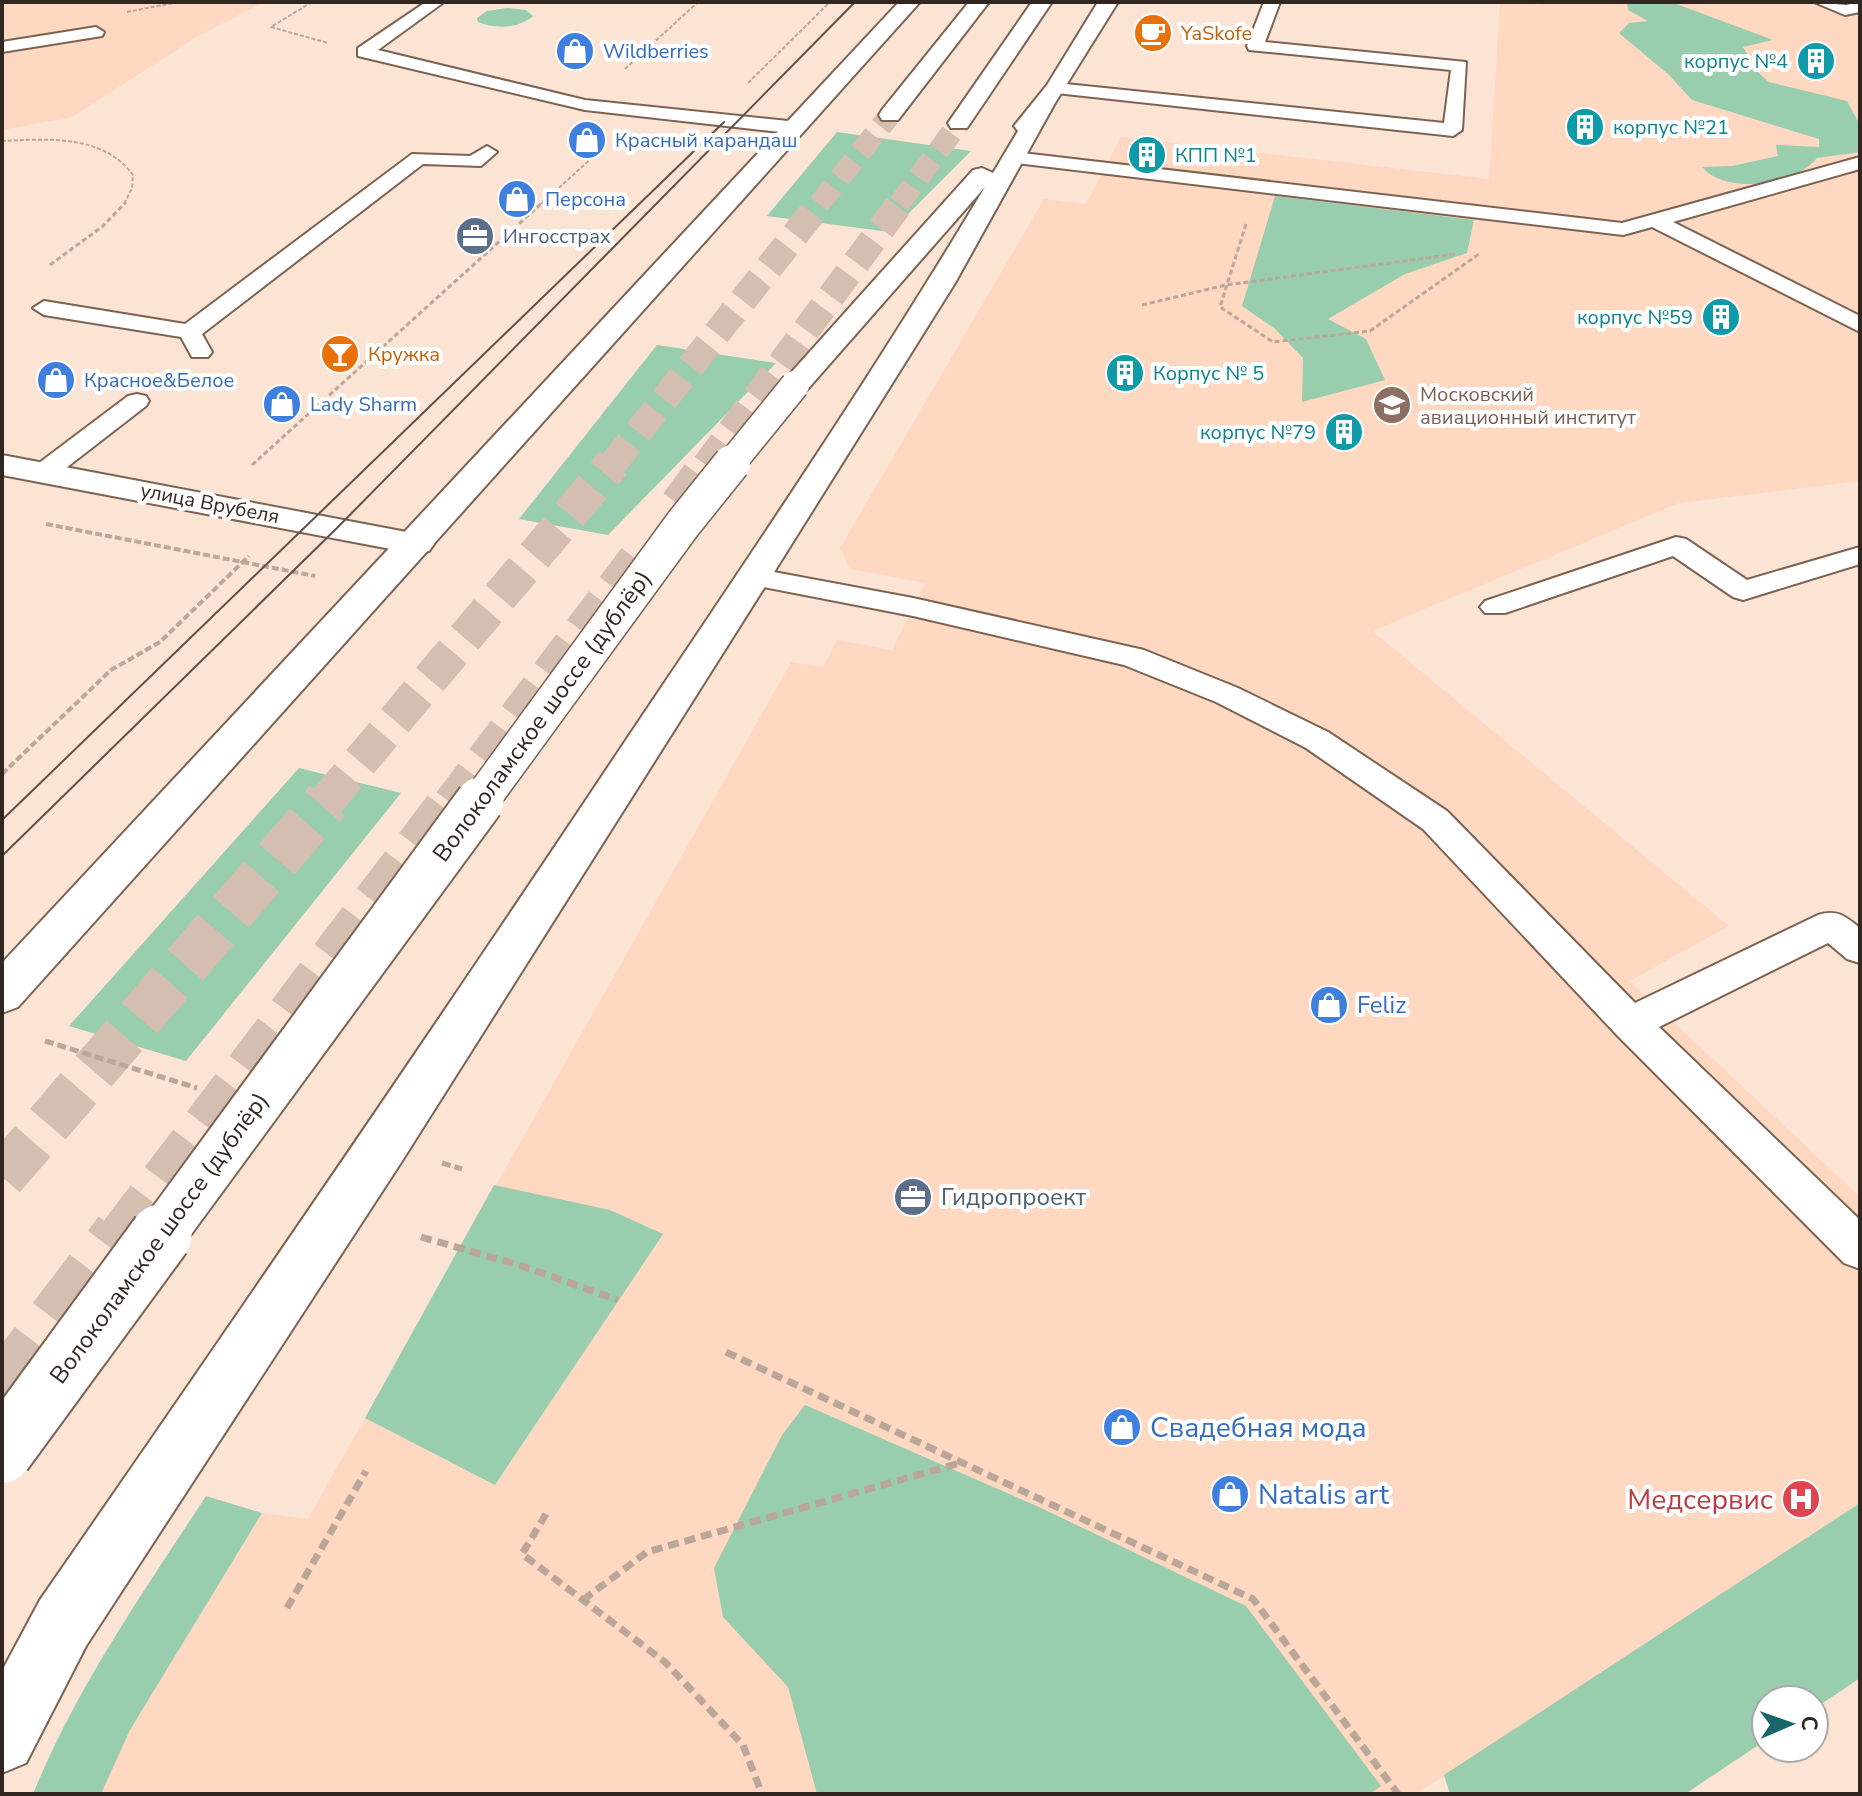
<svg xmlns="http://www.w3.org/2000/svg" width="1862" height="1796" font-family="'Nunito Sans',sans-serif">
	<rect width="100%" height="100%" fill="#fce4d4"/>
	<g fill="#fed8c1">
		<polygon points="2,2 264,2 200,35 72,117 2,130"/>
		<polygon points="1500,2 1539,5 1539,2 1860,2 1860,481 1679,503 1372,631 1729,926 1630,981 1860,1197 1860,1503 1416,1794 101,1794 130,1730 262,1513 308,1519 791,662 823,667 837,640 892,650 925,583 850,569 840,548 1044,199 1086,204 1121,137 1489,179"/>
	</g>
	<g fill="#98cdad">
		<path d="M1627 2H1671L1773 40 1743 47 1748 55 1744 60 1769 82 1847 101 1860 125V152L1817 158C1795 186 1725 195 1702 167L1732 166 1778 156 1776 145 1819 147V139L1692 100 1669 75 1619 33 1629 23 1648 21 1628 10Z"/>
		<path d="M507 8 526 10 533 16C518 29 495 29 478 22L477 18 487 11Z"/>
		<polygon points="837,132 971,151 890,232 767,216"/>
		<polygon points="1275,196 1474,220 1467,253 1405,274 1328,319 1366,339 1385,380 1302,402 1303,358 1274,328 1242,306"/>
		<polygon points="657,345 776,363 608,535 519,519"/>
		<polygon points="299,768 401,793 186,1061 69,1026"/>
		<polygon points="494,1185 610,1210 663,1234 495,1485 365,1418"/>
		<polygon points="805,1405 1039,1507 1246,1606 1381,1786 1369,1794 817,1794 788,1687 723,1617 714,1568 782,1435"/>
		<path d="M206 1496 262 1513 130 1730 101 1794H33C77 1686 143 1593 206 1496Z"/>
		<polygon points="1860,1503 1860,1678 1814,1709 1814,1700 1766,1700 1766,1740 1685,1794 1450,1794 1444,1775"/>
	</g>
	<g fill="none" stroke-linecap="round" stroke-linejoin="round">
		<g stroke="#d4beb0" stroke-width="22" stroke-dasharray="22 11" stroke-linecap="butt">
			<polyline points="819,204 890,115"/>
			<polyline points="899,204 959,123"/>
		</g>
		<g stroke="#d4beb0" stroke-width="28" stroke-dasharray="28 14" stroke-linecap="butt">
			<polyline points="612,465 821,202"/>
			<polyline points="706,465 901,202"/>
		</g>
		<g stroke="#d4beb0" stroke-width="36" stroke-dasharray="36 18" stroke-linecap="butt">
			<polyline points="678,504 708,463"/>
			<polyline points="325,803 613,463"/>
			<polyline points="451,803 639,555"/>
		</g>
		<g stroke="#d4beb0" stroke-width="47" stroke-dasharray="47 23" stroke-linecap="butt">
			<polyline points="2,1177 327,801"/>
			<polyline points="121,1237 453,801"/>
		</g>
		<polyline stroke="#d4beb0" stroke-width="61" stroke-dasharray="61 30" stroke-linecap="butt" points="2,1394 123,1235"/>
		<defs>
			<g id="service">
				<polygon points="426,2 444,2 378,50 585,100 798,122 807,128 798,134 585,110 358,56 358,48"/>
				<polygon points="1264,2 1280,2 1265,42 1466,62 1462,130 1453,136 1056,93 1047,88 1056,83 1444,123 1451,70 1249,50 1247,46"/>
				<polygon points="1814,2 1846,5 1860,2 1860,12 1845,15"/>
				<polygon points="96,27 104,32 102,36 2,52 2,42"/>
				<polygon points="487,146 497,152 481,166 423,164 202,334 212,352 208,357 192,357 181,337 44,315 33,308 44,301 185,324 412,154 470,156"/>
				<polygon points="1014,152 1622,223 1860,157 1860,169 1673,222 1860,316 1860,332 1652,227 1623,235 1007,162 1004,158"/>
				<polygon points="137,394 146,396 149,401 146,406 53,478 35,478 31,472 35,466 128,396"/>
				<polygon points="1676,537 1686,539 1747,580 1860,547 1860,564 1743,600 1733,597 1673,556 1505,613 1485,613 1480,607 1485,601"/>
				<path d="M753 568 913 598 1144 650 1238 688 1328 732 1447 811 1635 1003 1818 915C1837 909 1845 916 1860 928V963L1847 959 1828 943 1659 1027 1860 1220V1269L1844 1263 1616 1034 1423 829 1306 748 1216 702 1124 665 913 616 743 583 739 577 743 571Z"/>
			</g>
			<polygon id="tertiary" points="2,455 417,534 429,537 434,544 429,551 417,554 2,475"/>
			<g id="secondary">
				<polygon points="899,2 920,2 18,1007 2,1013 2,963"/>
				<path d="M1098 2H1118L1055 103 955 283 771 577 402 1161 86 1646 26 1763 2 1773V1671L40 1600C236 1317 431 1033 622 746 746 561 871 378 985 187L806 391H784L780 385 973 170 982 168 993 173 1018 131 1014 126 1047 85Z"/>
			</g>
			<g id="primary">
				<polygon points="969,2 989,2 898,120 882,120 879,115 882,110"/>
				<polygon points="1032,2 1052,2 967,128 951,128 948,123"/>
			</g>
		</defs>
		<use href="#service" stroke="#7c6251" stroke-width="4"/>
		<use href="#tertiary" stroke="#7c6251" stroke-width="4"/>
		<use href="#secondary" stroke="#7c6251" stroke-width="4"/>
		<use href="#primary" stroke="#7c6251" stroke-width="4"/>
		<g stroke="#bba79a" stroke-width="2" stroke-dasharray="4 2" stroke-linecap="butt">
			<polyline points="312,2 271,27 328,43"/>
			<polyline points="127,12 179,2"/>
			<polyline points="625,69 698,2"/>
			<polyline points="748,83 830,2"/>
			<path d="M2 141C48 139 103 134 133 175L132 188 124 204"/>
			<polyline points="541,204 604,147"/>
		</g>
		<g stroke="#bba79a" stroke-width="3" stroke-dasharray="5 3" stroke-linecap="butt">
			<polyline points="1246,224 1220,307 1273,342 1370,331 1479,254"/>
			<polyline points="50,265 103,226 126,202"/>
			<polyline points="1142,305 1226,285 1456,254"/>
			<polyline points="252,465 543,202"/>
		</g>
		<g stroke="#bba79a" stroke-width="4" stroke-dasharray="7 3" stroke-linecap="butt">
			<polyline points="46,524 315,576"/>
			<polyline points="2,774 111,670 160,642 249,556"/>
		</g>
		<g stroke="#bba79a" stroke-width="5" stroke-dasharray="9 4" stroke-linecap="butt">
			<polyline points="45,1041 197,1088"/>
			<polyline points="442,1163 462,1169"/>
		</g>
		<g stroke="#bba79a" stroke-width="7" stroke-dasharray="11 6" stroke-linecap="butt">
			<polyline points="421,1237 522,1266 618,1300"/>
			<polyline points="726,1352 1253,1599 1398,1794"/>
			<polyline points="546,1514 522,1554 665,1662 743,1745 762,1794"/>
			<polyline points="583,1600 647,1552 960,1463"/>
			<polyline points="287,1608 366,1471"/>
		</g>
		<use href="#service" fill="#fff" fill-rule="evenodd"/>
		<use href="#tertiary" fill="#fff" fill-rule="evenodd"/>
		<use href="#secondary" fill="#fff" fill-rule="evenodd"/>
		<use href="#primary" fill="#fff" fill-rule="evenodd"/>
		<g stroke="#5e5047" stroke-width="2">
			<polyline points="2,820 724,122"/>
			<polyline points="2,856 337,528 855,2"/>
		</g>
		<defs>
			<polyline id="secondary-bridge-far3" points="730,465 795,385"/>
			<polyline id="secondary-bridge-far2" points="479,803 683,524 732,463"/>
			<polyline id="secondary-bridge-far1" points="160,1237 480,801"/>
			<polyline id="secondary-bridge" points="2,1452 161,1235"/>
		</defs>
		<use href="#secondary-bridge-far3" stroke="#7c6251" stroke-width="31" stroke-linecap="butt"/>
		<use href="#secondary-bridge-far2" stroke="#7c6251" stroke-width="39" stroke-linecap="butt"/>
		<use href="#secondary-bridge-far1" stroke="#7c6251" stroke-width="51" stroke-linecap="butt"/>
		<use href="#secondary-bridge" stroke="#7c6251" stroke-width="65" stroke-linecap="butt"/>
		<use href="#secondary-bridge-far3" stroke="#fff" stroke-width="28"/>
		<use href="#secondary-bridge-far2" stroke="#fff" stroke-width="36"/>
		<use href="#secondary-bridge-far1" stroke="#fff" stroke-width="47"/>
		<use href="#secondary-bridge" stroke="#fff" stroke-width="61"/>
	</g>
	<defs>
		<symbol id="cafe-disc" viewBox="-11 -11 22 22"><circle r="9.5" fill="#e8710a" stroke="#fff"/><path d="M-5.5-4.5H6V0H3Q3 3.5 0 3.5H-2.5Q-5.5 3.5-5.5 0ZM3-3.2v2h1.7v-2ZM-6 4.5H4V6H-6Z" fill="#fff"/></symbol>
		<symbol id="shop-disc" viewBox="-11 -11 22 22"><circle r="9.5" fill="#3f7fe0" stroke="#fff"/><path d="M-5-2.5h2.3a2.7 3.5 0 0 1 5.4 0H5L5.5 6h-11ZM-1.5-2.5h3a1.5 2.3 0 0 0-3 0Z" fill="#fff"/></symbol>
		<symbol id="building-disc" viewBox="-11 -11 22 22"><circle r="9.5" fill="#0f9aa8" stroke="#fff"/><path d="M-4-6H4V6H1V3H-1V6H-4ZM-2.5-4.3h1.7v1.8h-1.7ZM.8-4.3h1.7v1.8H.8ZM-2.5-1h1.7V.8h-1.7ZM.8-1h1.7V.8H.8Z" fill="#fff"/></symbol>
		<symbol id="office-disc" viewBox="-11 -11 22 22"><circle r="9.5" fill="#5c6f8a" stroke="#fff"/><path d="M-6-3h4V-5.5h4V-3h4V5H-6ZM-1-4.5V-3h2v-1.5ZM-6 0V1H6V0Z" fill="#fff"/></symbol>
		<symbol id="bar-disc" viewBox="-11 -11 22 22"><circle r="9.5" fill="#e8710a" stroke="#fff"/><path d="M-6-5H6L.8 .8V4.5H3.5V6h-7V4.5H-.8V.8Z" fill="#fff"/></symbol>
		<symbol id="university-disc" viewBox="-11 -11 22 22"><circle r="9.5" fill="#8d6e63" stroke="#fff"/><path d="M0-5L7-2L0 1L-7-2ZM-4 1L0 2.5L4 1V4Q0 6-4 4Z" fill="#fff"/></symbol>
		<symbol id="hospital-disc" viewBox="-11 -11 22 22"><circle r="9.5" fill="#e0444e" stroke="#fff"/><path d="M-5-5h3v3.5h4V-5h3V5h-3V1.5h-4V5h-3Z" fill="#fff"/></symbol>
	</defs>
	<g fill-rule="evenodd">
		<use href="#cafe-disc" x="1131" y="11" width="44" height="44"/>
		<use href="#shop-disc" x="553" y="29" width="44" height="44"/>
		<use href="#building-disc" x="1794" y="39" width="44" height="44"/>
		<use href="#building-disc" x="1563" y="105" width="44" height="44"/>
		<use href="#shop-disc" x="565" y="118" width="44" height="44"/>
		<use href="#building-disc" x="1125" y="133" width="44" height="44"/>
		<use href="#shop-disc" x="495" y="177" width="44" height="44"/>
		<use href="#office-disc" x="453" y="214" width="44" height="44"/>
		<use href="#building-disc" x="1699" y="295" width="44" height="44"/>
		<use href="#bar-disc" x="318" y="332" width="44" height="44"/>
		<use href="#building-disc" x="1103" y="351" width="44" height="44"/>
		<use href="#shop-disc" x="34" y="358" width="44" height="44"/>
		<use href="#shop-disc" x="260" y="382" width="44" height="44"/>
		<use href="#university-disc" x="1370" y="383" width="44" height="44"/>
		<use href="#building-disc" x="1322" y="410" width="44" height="44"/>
		<use href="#shop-disc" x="1307" y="983" width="44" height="44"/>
		<use href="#office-disc" x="891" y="1175" width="44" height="44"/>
		<use href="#shop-disc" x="1100" y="1405" width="44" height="44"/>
		<use href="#shop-disc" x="1208" y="1472" width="44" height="44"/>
		<use href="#hospital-disc" x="1779" y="1477" width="44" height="44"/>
	</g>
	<g text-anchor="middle" stroke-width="8" stroke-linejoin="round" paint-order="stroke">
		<g font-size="20" fill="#c56008" stroke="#fff" text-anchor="start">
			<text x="1181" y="40">YaSkofe</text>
			<text x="368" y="361">Кружка</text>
		</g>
		<g font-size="20" fill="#366cbe" stroke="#fff" text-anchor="start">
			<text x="603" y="58">Wildberries</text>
			<text x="615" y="147">Красный карандаш</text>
			<text x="545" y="206">Персона</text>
			<text x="84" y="387">Красное&amp;Белое</text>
			<text x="310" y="411">Lady Sharm</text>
		</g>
		<g font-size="20" fill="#0d838f" stroke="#fff" text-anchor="end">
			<text x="1788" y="68">корпус №4</text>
			<text x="1613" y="134" text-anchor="start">корпус №21</text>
			<text x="1175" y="162" text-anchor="start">КПП №1</text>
			<text x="1693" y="324">корпус №59</text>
			<text x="1153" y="380" text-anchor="start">Корпус № 5</text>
			<text x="1316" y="439">корпус №79</text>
		</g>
		<g font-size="20" fill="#4e5e75" stroke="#fff" text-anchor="start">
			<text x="503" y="243">Ингосстрах</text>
		</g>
		<g font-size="20" fill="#785e54" stroke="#fff" text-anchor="start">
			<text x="1420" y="401">Московский<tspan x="1420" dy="23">авиационный институт</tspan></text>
		</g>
		<g font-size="20" fill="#322720" stroke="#fff">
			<text transform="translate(210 503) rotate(11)" y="7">улица Врубеля</text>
		</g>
		<g font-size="24" fill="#322720" stroke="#fff">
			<text transform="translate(542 716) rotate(-54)" y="8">Волоколамское шоссе (дублёр)</text>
			<text transform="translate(159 1238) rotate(-54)" y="8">Волоколамское шоссе (дублёр)</text>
		</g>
		<g font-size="24" fill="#366cbe" stroke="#fff" text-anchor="start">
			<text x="1357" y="1013">Feliz</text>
		</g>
		<g font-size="24" fill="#4e5e75" stroke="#fff" text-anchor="start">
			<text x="941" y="1205">Гидропроект</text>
		</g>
		<g font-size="28" fill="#366cbe" stroke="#fff" text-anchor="start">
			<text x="1150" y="1437">Свадебная мода</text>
			<text x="1258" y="1504">Natalis art</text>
		</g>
		<g font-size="28" fill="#be3a42" stroke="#fff" text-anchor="end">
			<text x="1773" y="1509">Медсервис</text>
		</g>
	</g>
	<rect width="1862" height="1796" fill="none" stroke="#322720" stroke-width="8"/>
	<g transform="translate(1790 1724) rotate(88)"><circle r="38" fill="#ffffff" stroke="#ada9a6" stroke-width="2"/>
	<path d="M0-6L14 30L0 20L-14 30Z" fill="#18666a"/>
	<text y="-12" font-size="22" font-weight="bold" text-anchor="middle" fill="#322720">С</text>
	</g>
</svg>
